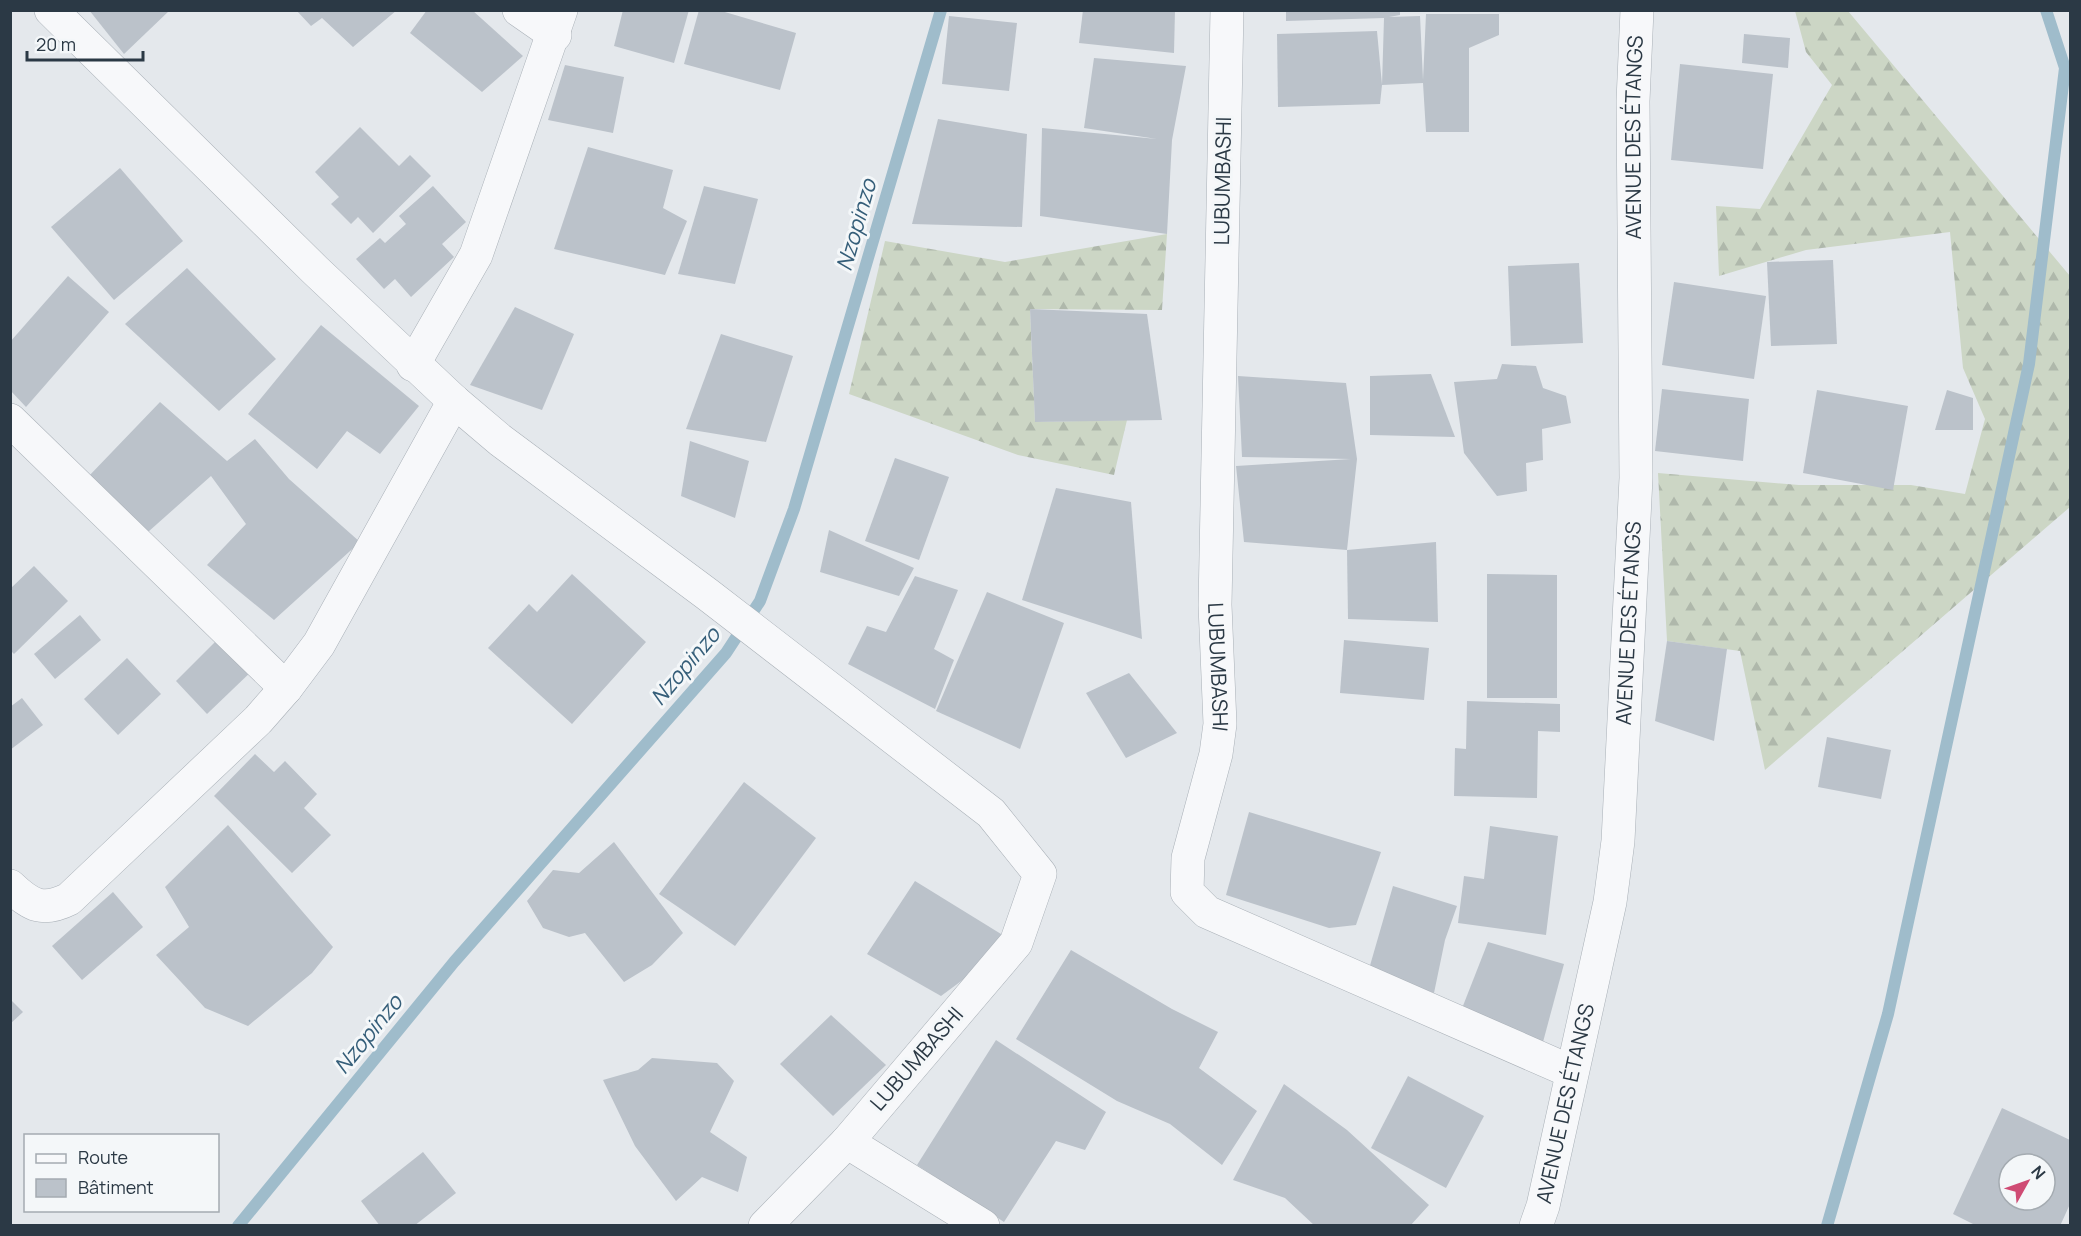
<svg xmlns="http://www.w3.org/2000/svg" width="2081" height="1236" font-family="Manrope,sans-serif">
	<defs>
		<pattern id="forest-firs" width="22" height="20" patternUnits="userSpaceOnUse" patternTransform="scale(1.5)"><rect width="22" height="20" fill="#ccd6c5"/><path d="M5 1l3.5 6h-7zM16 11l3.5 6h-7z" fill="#afb8ab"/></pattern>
	</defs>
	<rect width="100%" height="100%" fill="#e4e8ec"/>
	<g fill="url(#forest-firs)">
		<polygon points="1795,11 1848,11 2070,276 2070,507 1765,770 1740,651 1667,641 1658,473 1799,485 1911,485 1965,494 1985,419 1963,368 1950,232 1806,250 1719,276 1716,206 1760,209 1832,85 1806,52"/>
		<polygon points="1167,234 1162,310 1030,309 1035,422 1127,420 1114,475 1018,455 849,394 885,241 1005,262"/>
	</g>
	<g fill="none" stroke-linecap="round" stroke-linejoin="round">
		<g stroke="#9fbccb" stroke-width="12">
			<polyline points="238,1226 454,962 726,653 760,601 794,509 941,10"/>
			<polyline points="1827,1226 1888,1014 2029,364 2065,68 2046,10"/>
		</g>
	</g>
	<g fill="#bbc2ca" fill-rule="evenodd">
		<polygon points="89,10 170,10 124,54"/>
		<polygon points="296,10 397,10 353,47 322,18 311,26"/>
		<polygon points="427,10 472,10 523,56 482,92 410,33"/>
		<polygon points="623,10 689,10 674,63 614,46"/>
		<polygon points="699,10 718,10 796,33 780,90 684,64"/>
		<polygon points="1083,10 1175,10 1174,53 1079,43"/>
		<polygon points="1286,10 1400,10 1400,15 1389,17 1420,16 1423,80 1426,14 1499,14 1499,35 1469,48 1469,132 1426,132 1423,83 1382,85 1384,18 1286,21"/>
		<polygon points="949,16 1017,23 1009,91 942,84"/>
		<polygon points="1377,31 1382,85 1380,104 1278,107 1277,34"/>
		<polygon points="1744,34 1790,38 1788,68 1742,63"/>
		<polygon points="1094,58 1186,66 1172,140 1167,234 1040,216 1042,128 1157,139 1084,128"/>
		<polygon points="1680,64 1773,74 1763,169 1671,160"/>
		<polygon points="565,65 624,77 613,133 548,120"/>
		<polygon points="938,119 1027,134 1022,227 912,224"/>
		<polygon points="360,127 399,166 410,155 431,176 373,233 358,217 351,224 331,204 339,197 315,172"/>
		<polygon points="588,147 673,170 663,208 687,221 665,275 554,249"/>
		<polygon points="120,168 183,241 114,300 51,227"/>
		<polygon points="433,186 466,222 442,244 454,257 411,297 395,279 384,289 356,259 380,238 385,243 406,224 399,216"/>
		<polygon points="704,186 758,199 735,284 678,274"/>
		<polygon points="1833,260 1837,344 1771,346 1767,262"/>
		<polygon points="1579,263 1583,343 1511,346 1508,266"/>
		<polygon points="187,268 276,359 219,411 125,324"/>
		<polygon points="68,276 109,312 26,407 10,390 10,342"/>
		<polygon points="1674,282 1766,296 1754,379 1662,365"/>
		<polygon points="515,307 574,334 542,410 470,385"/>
		<polygon points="1030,309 1147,314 1162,420 1035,422"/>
		<polygon points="321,325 419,406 380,454 347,431 317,469 248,414"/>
		<polygon points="721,334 793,356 766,442 686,429"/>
		<polygon points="1502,364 1536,366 1543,388 1566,396 1571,423 1542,429 1543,460 1526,463 1527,491 1497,496 1464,453 1454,382 1497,379"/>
		<polygon points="1431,374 1455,437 1370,435 1370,376"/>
		<polygon points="1238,376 1346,383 1357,459 1347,550 1244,542 1236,466 1351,459 1242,457"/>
		<polygon points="1662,389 1749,399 1743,461 1655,451"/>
		<polygon points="1817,390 1908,406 1893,490 1803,473"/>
		<polygon points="1947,390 1973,398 1973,430 1935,430"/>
		<polygon points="160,402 227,461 255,439 289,479 360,542 274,620 207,565 246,524 211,476 148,532 88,477"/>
		<polygon points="690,441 749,461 735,518 681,496"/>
		<polygon points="895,458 949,477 919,560 865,541"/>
		<polygon points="1056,488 1131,502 1142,639 1022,600"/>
		<polygon points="829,530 914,568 899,596 820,572"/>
		<polygon points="1436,542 1438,622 1348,619 1347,550"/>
		<polygon points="34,566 68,601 14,654 10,650 10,589"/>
		<polygon points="572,574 646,642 572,724 488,648 529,604 537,612"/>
		<polygon points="1487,574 1557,575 1557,698 1487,698"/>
		<polygon points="915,576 958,590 934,649 954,660 935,709 848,664 867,626 886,632"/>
		<polygon points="987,592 1064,623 1020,749 936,711"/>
		<polygon points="80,615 101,640 55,679 34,654"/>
		<polygon points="224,633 257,666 207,714 176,681"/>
		<polygon points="1344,640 1429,648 1424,700 1340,693"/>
		<polygon points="1667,641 1727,649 1714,741 1655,721"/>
		<polygon points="127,658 161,694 118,735 84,699"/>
		<polygon points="1129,673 1177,733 1126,758 1086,693"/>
		<polygon points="22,698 43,725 10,750 10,707"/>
		<polygon points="1467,701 1560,704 1560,732 1538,731 1537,798 1454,796 1455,748 1466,749"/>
		<polygon points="1827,737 1891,750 1881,799 1818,787"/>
		<polygon points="255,754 274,772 285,761 317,794 304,808 331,835 292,873 214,796"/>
		<polygon points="744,782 816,838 735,946 659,894"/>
		<polygon points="1249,812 1381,852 1356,925 1329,928 1226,895"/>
		<polygon points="228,825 333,947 312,973 248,1026 205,1008 156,955 189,927 165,887"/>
		<polygon points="1490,826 1558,836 1546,935 1458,923 1464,876 1484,879"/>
		<polygon points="614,842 683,933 652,965 624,982 585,933 569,937 543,928 527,901 553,870 579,873"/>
		<polygon points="915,881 1014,942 941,996 867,954"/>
		<polygon points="1393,886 1457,906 1445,940 1434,993 1369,969"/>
		<polygon points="113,892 143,927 82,980 52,946"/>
		<polygon points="1488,942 1564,964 1543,1042 1459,1016"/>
		<polygon points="1071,950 1172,1009 1218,1032 1199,1068 1257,1111 1222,1165 1170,1124 1117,1101 1016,1039"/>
		<polygon points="10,999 23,1012 10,1024"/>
		<polygon points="831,1015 886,1065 833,1116 780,1064"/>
		<polygon points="996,1040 1106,1112 1085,1150 1056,1141 1004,1222 917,1165"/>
		<polygon points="652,1058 717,1063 734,1081 710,1132 747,1157 738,1192 702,1177 676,1201 635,1146 603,1080 638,1070"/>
		<polygon points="1408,1076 1484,1116 1446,1188 1371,1148"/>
		<polygon points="1284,1084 1347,1130 1429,1205 1410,1226 1315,1226 1285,1198 1233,1180"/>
		<path d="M2002 1108 2070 1140V1204L2060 1226H1977L1953 1214ZM2009 1164H2045V1200H2009Z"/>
		<polygon points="423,1152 456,1193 414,1226 380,1226 361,1201"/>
	</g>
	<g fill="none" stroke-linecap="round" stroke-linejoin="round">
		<defs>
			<g id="street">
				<polyline points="51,10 315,270 454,401 500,440 707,594 991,813 1040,874 1016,943 847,1142 765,1226"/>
				<polyline points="519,10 555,35"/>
				<path id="s1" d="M1227 10 1215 605 1220 724 1216 754 1188 858 1187 892 1207 912 1572 1072"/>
				<polyline points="413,365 476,255 561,10"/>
				<polyline points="10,420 286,688"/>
				<path d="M10 886C31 906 43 912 69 899L258 720 286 688 319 644 454 401"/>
				<polyline points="847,1142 983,1226"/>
				<path id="s2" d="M1536 1226 1543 1206 1610 902 1618 841 1636 478 1633 101 1637 10"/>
			</g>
		</defs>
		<use href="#street" stroke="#a9b0b7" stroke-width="34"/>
		<use href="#street" stroke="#f7f8fa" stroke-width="33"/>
	</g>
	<g text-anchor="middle" stroke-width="6" stroke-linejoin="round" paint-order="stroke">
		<g font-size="21" fill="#2b3945" stroke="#f4f7f9">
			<text dy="7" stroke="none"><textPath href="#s2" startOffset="1098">AVENUE DES ÉTANGS</textPath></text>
			<text transform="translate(1223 181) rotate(-89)" y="7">LUBUMBASHI</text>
			<text dy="7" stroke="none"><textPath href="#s2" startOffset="612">AVENUE DES ÉTANGS</textPath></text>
			<text dy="7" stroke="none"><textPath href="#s1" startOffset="657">LUBUMBASHI</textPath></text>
			<text transform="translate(917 1059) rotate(-49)" y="7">LUBUMBASHI</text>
			<text dy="7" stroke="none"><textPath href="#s2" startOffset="126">AVENUE DES ÉTANGS</textPath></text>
		</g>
		<g font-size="22" font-style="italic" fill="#355e79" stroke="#f4f7f9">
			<text transform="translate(856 225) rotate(-74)" y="8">Nzopinzo</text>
			<text transform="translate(685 666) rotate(-50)" y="8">Nzopinzo</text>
			<text transform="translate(368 1034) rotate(-51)" y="8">Nzopinzo</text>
		</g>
	</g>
	<rect width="2081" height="1236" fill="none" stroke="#2b3945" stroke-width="24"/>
	<rect x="24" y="1134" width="195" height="78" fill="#f4f7f9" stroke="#a4abb1" stroke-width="1.5"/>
	<rect x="36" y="1154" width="30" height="9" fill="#f7f8fa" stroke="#a4abb1" stroke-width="1.5"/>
	<text x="78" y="1164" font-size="18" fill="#2b3945">Route</text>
	<rect x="36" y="1179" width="30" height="18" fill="#bbc2ca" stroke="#a4abb1" stroke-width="1.5"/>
	<text x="78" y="1194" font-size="18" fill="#2b3945">Bâtiment</text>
	<g transform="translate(2027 1182) rotate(50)"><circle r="28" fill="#f4f7f9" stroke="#a4abb1" stroke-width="1.5"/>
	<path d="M0-4.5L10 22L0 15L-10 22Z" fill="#cf4b74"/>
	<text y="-9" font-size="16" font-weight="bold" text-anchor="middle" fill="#2b3945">N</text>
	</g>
	<path d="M27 51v9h116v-9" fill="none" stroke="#2b3945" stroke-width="3"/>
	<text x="36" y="51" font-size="18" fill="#2b3945" stroke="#f4f7f9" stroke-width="4.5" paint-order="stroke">20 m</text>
</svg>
